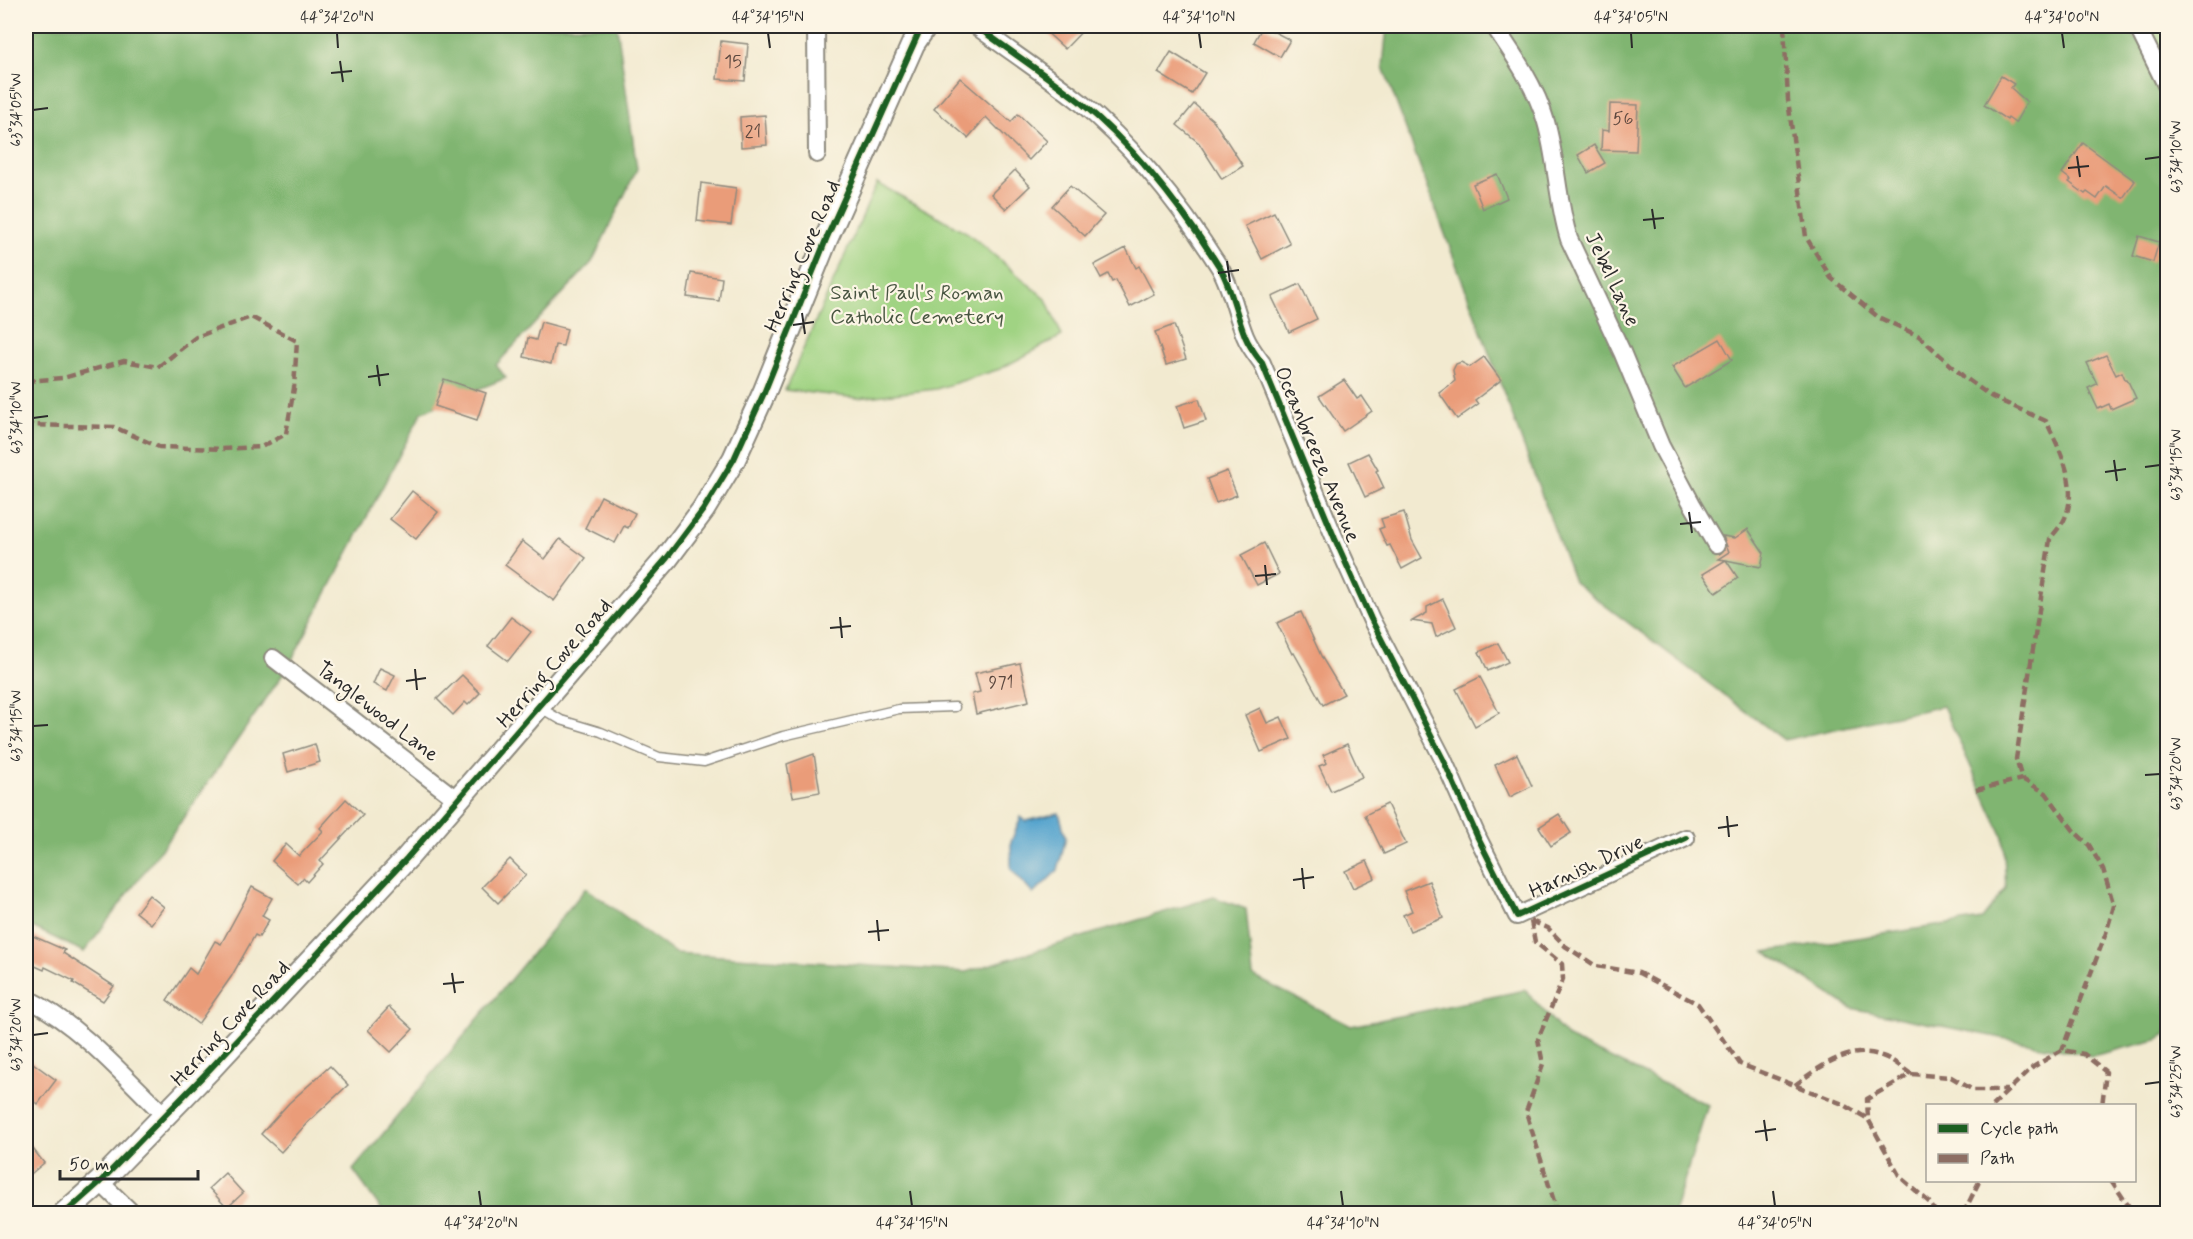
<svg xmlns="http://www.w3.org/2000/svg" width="2193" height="1239" font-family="Mynerve,sans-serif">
	<rect width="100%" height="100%" fill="#fcf5e5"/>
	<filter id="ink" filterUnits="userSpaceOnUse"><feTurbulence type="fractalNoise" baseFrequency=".0167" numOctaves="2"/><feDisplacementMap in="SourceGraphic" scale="12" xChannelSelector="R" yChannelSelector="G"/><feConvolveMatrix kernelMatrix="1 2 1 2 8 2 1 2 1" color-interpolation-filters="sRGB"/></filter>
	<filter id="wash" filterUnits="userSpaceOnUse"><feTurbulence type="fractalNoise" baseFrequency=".008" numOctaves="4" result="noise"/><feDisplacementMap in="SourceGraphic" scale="24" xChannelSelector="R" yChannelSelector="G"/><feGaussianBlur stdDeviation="1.35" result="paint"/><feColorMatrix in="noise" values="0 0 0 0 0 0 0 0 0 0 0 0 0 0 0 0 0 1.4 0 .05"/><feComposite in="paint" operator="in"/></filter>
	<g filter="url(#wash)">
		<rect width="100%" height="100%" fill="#f2ead0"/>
		<g fill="#a0d383" stroke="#667f57" stroke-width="1.5">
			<polygon points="2137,26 2167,26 2167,90"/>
			<polygon points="877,183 968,233 1046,299 1062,336 1000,369 936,389 858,398 785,390"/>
		</g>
		<g fill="#80b571" stroke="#56704e" stroke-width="1.5">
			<polygon points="26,26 617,26 637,169 592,262 496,365 506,378 422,412 288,667 171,836 84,952 26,924"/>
			<polygon points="1387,26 2123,26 2167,68 2167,1034 2157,1040 2092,1056 1851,1008 1765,952 1982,919 2006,888 2003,837 1943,706 1784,740 1574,582 1383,67"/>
			<polygon points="586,888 675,953 966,972 1214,897 1246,909 1253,976 1351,1026 1525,990 1568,1038 1708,1105 1674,1213 384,1213 353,1170"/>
		</g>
		<polygon fill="#53a3cd" stroke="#3f677c" stroke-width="1.5" points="1059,813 1066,837 1058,870 1033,894 1011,869 1011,842 1021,817 1026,821"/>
		<g id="blocks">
			<g fill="#ea9c79">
				<polygon points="1040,26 1087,26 1065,49"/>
				<polygon points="1263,26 1290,40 1280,57 1254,42"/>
				<polygon points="721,41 748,44 745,81 717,79"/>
				<polygon points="1171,52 1205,73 1192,94 1158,73"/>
				<polygon points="2001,76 2014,84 2011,88 2027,102 2015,123 2008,118 2007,120 1984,105"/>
				<polygon points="960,78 1011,122 1018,114 1047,141 1029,160 986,117 968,138 934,109"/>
				<polygon points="1194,104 1214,121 1243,166 1222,179 1199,143 1177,125"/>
				<polygon points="1610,104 1638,105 1636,151 1601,150 1602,130 1609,131"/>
				<polygon points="765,115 767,145 741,147 740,117"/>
				<polygon points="2083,143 2135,181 2123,198 2106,186 2097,199 2087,192 2085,194 2069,182 2071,180 2062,173"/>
				<polygon points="1594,145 1605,163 1588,173 1578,155"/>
				<polygon points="1015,170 1030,186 1006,209 991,194"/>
				<polygon points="1497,174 1507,198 1483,209 1473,184"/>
				<polygon points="701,183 736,188 731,225 697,221"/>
				<polygon points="1070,186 1104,215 1085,236 1052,206"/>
				<polygon points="1274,212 1290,244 1262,259 1245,226"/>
				<polygon points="2139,236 2159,242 2153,262 2133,256"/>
				<polygon points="1126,248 1136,268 1139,266 1154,294 1130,307 1116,280 1112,282 1108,274 1101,278 1094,265"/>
				<polygon points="691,273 722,278 719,301 687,297"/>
				<polygon points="1300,284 1317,319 1289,332 1272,297"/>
				<polygon points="541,322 567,329 563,346 555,345 551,364 524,357 528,338 536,340"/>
				<polygon points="1174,325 1186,359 1166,365 1155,332"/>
				<polygon points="1720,339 1732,360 1685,388 1672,367"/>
				<polygon points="2106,355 2116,375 2122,372 2125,379 2127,379 2136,398 2111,409 2109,404 2098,409 2088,388 2097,384 2087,363"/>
				<polygon points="1484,357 1501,380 1475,400 1478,404 1457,419 1439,393 1455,381 1453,370 1456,364 1461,362 1470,367"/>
				<polygon points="444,379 486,393 477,420 435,406"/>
				<polygon points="1344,380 1357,399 1362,396 1372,411 1343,431 1319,396"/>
				<polygon points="1199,399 1206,421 1184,428 1177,406"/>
				<polygon points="1368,453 1378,470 1376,471 1384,488 1365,497 1349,462"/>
				<polygon points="1227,471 1237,495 1216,503 1207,479"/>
				<polygon points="412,491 438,512 416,539 390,519"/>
				<polygon points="601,496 635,513 628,528 624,526 615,543 585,528"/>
				<polygon points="1404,512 1412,540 1422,558 1402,569 1390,545 1387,546 1379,529 1384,527 1381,519"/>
				<polygon points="1748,529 1764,553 1761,567 1726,560 1738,578 1716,593 1703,574 1726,560 1718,559 1729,552 1723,536 1735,538"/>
				<polygon points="560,539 586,558 554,601 505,565 522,541 545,559"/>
				<polygon points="1264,543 1279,574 1257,585 1241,555"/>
				<polygon points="1443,599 1456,627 1436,637 1432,624 1412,621 1427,613 1427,607"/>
				<polygon points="1301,612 1322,658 1344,694 1323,705 1294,653 1292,654 1277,623"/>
				<polygon points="511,617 531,632 508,661 488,646"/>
				<polygon points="1498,643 1508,662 1488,671 1479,652"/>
				<polygon points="1020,663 1029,701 976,714 972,694 980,692 975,673"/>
				<polygon points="380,668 395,675 387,691 373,684"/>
				<polygon points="462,675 480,693 468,705 465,702 453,715 437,699"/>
				<polygon points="1480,677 1499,713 1475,726 1456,689"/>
				<polygon points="1260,708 1267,723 1281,717 1291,739 1261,752 1245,715"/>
				<polygon points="315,744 320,762 288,772 283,754"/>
				<polygon points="1347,744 1362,777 1331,791 1319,766 1327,763 1323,755"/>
				<polygon points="814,754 820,792 793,797 787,764"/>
				<polygon points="1517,754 1532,786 1510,797 1495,765"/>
				<polygon points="346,799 363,815 320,861 323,864 307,882 303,878 298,884 272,861 286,844 299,856 323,831 320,828"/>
				<polygon points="1387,804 1406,844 1384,854 1365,815"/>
				<polygon points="1559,814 1571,833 1551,846 1539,827"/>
				<polygon points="510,859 526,875 498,903 482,887"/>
				<polygon points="1367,861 1375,878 1353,888 1345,871"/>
				<polygon points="1429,881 1443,918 1410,931 1403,915 1412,911 1404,891"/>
				<polygon points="252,887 272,898 262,916 269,920 259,937 255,935 231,977 198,1024 167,1000 189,968 196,974 215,941 221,944"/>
				<polygon points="149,895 164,907 151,924 136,912"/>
				<polygon points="26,933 65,950 63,953 114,986 103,1001 73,983 74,981 45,967 44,970 26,962"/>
				<polygon points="389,1007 413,1029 391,1052 368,1030"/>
				<polygon points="26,1058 56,1080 38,1104 26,1094"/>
				<polygon points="330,1066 348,1085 308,1122 281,1152 261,1134 289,1103"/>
				<polygon points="26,1140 44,1163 26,1178"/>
				<polygon points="225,1173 243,1193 227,1208 209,1188"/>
			</g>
		</g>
	</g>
	<g filter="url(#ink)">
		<use href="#blocks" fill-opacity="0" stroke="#8e8a7e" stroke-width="1.5"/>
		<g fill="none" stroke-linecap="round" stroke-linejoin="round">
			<defs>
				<polyline id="lane" points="539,707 561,720 601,732 659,757 704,762 783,736 899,709 955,707"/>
				<g id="street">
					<polyline points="816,26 817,154"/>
					<path d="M976 26C1010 51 1046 75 1079 101 1136 148 1181 206 1220 268 1232 289 1236 314 1245 336 1249 346 1256 355 1262 363L1335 539 1371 619 1443 759 1478 838 1517 916 1686 838"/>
					<path d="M1494 26C1514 55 1536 87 1546 122 1557 160 1557 201 1569 239L1622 352 1661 446 1692 504 1716 545"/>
					<polyline points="2137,26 2168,89"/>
					<polyline points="273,658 456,799"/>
					<path d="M26 998C80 1025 122 1074 165 1116"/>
					<polyline points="100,1182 133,1214"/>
				</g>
				<polyline id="secondary" points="64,1214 100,1182 210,1069 407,858 667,558 703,510 734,459 764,393 827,237 913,44 925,26"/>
			</defs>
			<use href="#lane" stroke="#8e8a7e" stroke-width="11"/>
			<use href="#street" stroke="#8e8a7e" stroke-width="20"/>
			<use href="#secondary" stroke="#8e8a7e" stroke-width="26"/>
			<use href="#lane" stroke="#fff" stroke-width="8"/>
			<use href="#street" stroke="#fff" stroke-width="16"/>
			<use href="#secondary" stroke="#fff" stroke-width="22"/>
			<g stroke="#8d6e63" stroke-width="4.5" stroke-dasharray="9 4.5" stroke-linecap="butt">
				<polyline points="1494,26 1527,29 1531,26"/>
				<polyline points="1770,26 1785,27"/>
				<path d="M1784 26 1788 100 1806 237 1831 278 1878 317 1919 336 1964 377 1992 397 2046 421C2060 450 2080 487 2064 520 2061 526 2054 533 2050 539L2016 759 2022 779 2046 793 2074 831 2089 845 2103 869 2114 906 2106 933 2062 1050"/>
				<polyline points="26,381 63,378 124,361 158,367 196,337 251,317 297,341 294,388 286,434 261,447 222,449 159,447 114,427 26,425"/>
				<polyline points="1976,790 2022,779"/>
				<polyline points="1531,921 1548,928 1565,946 1596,966 1639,973 1698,1004 1740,1064 1843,1104 1868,1119"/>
				<polyline points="1531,921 1535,942 1562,964 1563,979 1538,1039 1543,1064 1526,1112 1558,1214"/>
				<path d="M1795 1085C1819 1067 1850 1044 1882 1056 1892 1059 1902 1068 1911 1074"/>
				<polyline points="1992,1106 2033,1067 2062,1050 2084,1054 2106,1072 2102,1106"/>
				<polyline points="2111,1180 2134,1214"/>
				<polyline points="1937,1214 1929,1202 1900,1177 1868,1119 1867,1099 1911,1074 1951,1077 1973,1090 2008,1090"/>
				<polyline points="1963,1214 1980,1180"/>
			</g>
			<defs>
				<g id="cycleway">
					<path d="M976 26C1010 51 1046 75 1079 101 1136 148 1181 206 1220 268 1232 289 1236 314 1245 336 1249 346 1256 355 1262 363L1335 539 1371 619 1443 759 1478 838 1517 916 1686 838"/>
					<polyline points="64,1214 100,1182 210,1069 407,858 667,558 703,510 734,459 764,393 827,237 919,32"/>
				</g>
			</defs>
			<use href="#cycleway" stroke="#fcf5e5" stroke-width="10"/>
			<use href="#cycleway" stroke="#1b5e20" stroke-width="6"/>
		</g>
	</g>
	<path fill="none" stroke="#2b2b2b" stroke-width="2" d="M337 33 338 48M768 33 770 48M1199 33 1201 48M1631 33 1632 48M2062 33 2064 48M340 61 343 82M331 73 352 71M33 110 48 108M2077 156 2080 177M2145 159 2160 157M2068 168 2089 166M1652 209 1655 229M1643 220 1664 218M1227 261 1230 282M1218 273 1239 270M802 313 805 334M793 325 814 322M377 365 380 386M368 377 389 374M33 418 48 416M2114 460 2117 481M2145 467 2160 465M2105 472 2126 469M1689 512 1692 533M1680 524 1701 522M1265 565 1267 585M1255 576 1276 574M840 617 842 638M830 628 851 626M415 669 417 690M406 681 426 678M33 726 48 725M2145 775 2160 774M1727 816 1729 837M1718 828 1738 825M1302 868 1304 889M1293 880 1314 877M877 920 879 941M868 932 889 930M452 973 455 993M443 984 464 982M33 1035 48 1033M2145 1084 2160 1082M1764 1120 1767 1141M1755 1132 1776 1129M479 1191 481 1206M910 1191 912 1206M1341 1191 1343 1206M1773 1191 1775 1206"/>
	<g text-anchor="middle" stroke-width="4.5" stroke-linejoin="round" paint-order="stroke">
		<g font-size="18" fill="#5b473e">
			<text x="733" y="67">15</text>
			<text x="1623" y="124">56</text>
			<text x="753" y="137">21</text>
			<text x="1001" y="688">971</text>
		</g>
		<g font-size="21" fill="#2b2b2b" stroke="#fcf5e5">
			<text transform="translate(802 256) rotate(-67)" y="7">Herring Cove Road</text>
			<text transform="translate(1613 279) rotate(65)" y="7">Jebel Lane</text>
			<text transform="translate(1318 454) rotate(67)" y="7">Oceanbreeze Avenue</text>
			<text transform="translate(554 663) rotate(-49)" y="7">Herring Cove Road</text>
			<text transform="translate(378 711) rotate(38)" y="7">Tanglewood Lane</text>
			<text transform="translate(1586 866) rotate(-25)" y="7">Harnish Drive</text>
			<text transform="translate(230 1023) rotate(-47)" y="7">Herring Cove Road</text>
		</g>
		<g font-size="21" fill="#485541" stroke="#fcf5e5">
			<text x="917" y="299">Saint Paul's Roman<tspan x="917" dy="24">Catholic Cemetery</tspan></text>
		</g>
	</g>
	<rect width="2193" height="1239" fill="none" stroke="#fcf5e5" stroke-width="66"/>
	<rect x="1926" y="1104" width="210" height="78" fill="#fcf5e5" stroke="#a8a49b" stroke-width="1.5"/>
	<rect x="1938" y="1124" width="30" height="9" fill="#1b5e20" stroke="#a8a49b" stroke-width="1.5"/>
	<text x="1980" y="1134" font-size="18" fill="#2b2b2b">Cycle path</text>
	<rect x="1938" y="1154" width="30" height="9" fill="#8d6e63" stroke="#a8a49b" stroke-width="1.5"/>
	<text x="1980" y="1164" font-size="18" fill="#2b2b2b">Path</text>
	<path d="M60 1170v9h138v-9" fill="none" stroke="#2b2b2b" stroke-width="3"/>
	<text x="69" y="1170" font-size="18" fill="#2b2b2b" stroke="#fcf5e5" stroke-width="4.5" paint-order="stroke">50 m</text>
	<rect x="33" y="33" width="2127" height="1173" fill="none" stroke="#2b2b2b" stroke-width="2"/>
	<g font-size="15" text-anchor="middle" fill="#2b2b2b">
		<text x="337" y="22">44°34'20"N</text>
		<text x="768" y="22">44°34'15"N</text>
		<text x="1199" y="22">44°34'10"N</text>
		<text x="1631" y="22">44°34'05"N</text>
		<text x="2062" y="22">44°34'00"N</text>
		<text transform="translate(16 110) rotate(-90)" y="5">63°34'05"W</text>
		<text transform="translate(2176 157) rotate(-90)" y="5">63°34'10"W</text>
		<text transform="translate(16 418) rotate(-90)" y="5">63°34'10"W</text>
		<text transform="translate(2176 465) rotate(-90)" y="5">63°34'15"W</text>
		<text transform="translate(16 726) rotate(-90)" y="5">63°34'15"W</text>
		<text transform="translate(2176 774) rotate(-90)" y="5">63°34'20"W</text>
		<text transform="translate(16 1035) rotate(-90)" y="5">63°34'20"W</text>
		<text transform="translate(2176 1082) rotate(-90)" y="5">63°34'25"W</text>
		<text x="481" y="1228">44°34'20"N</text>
		<text x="912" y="1228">44°34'15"N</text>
		<text x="1343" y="1228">44°34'10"N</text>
		<text x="1775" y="1228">44°34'05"N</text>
	</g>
</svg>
